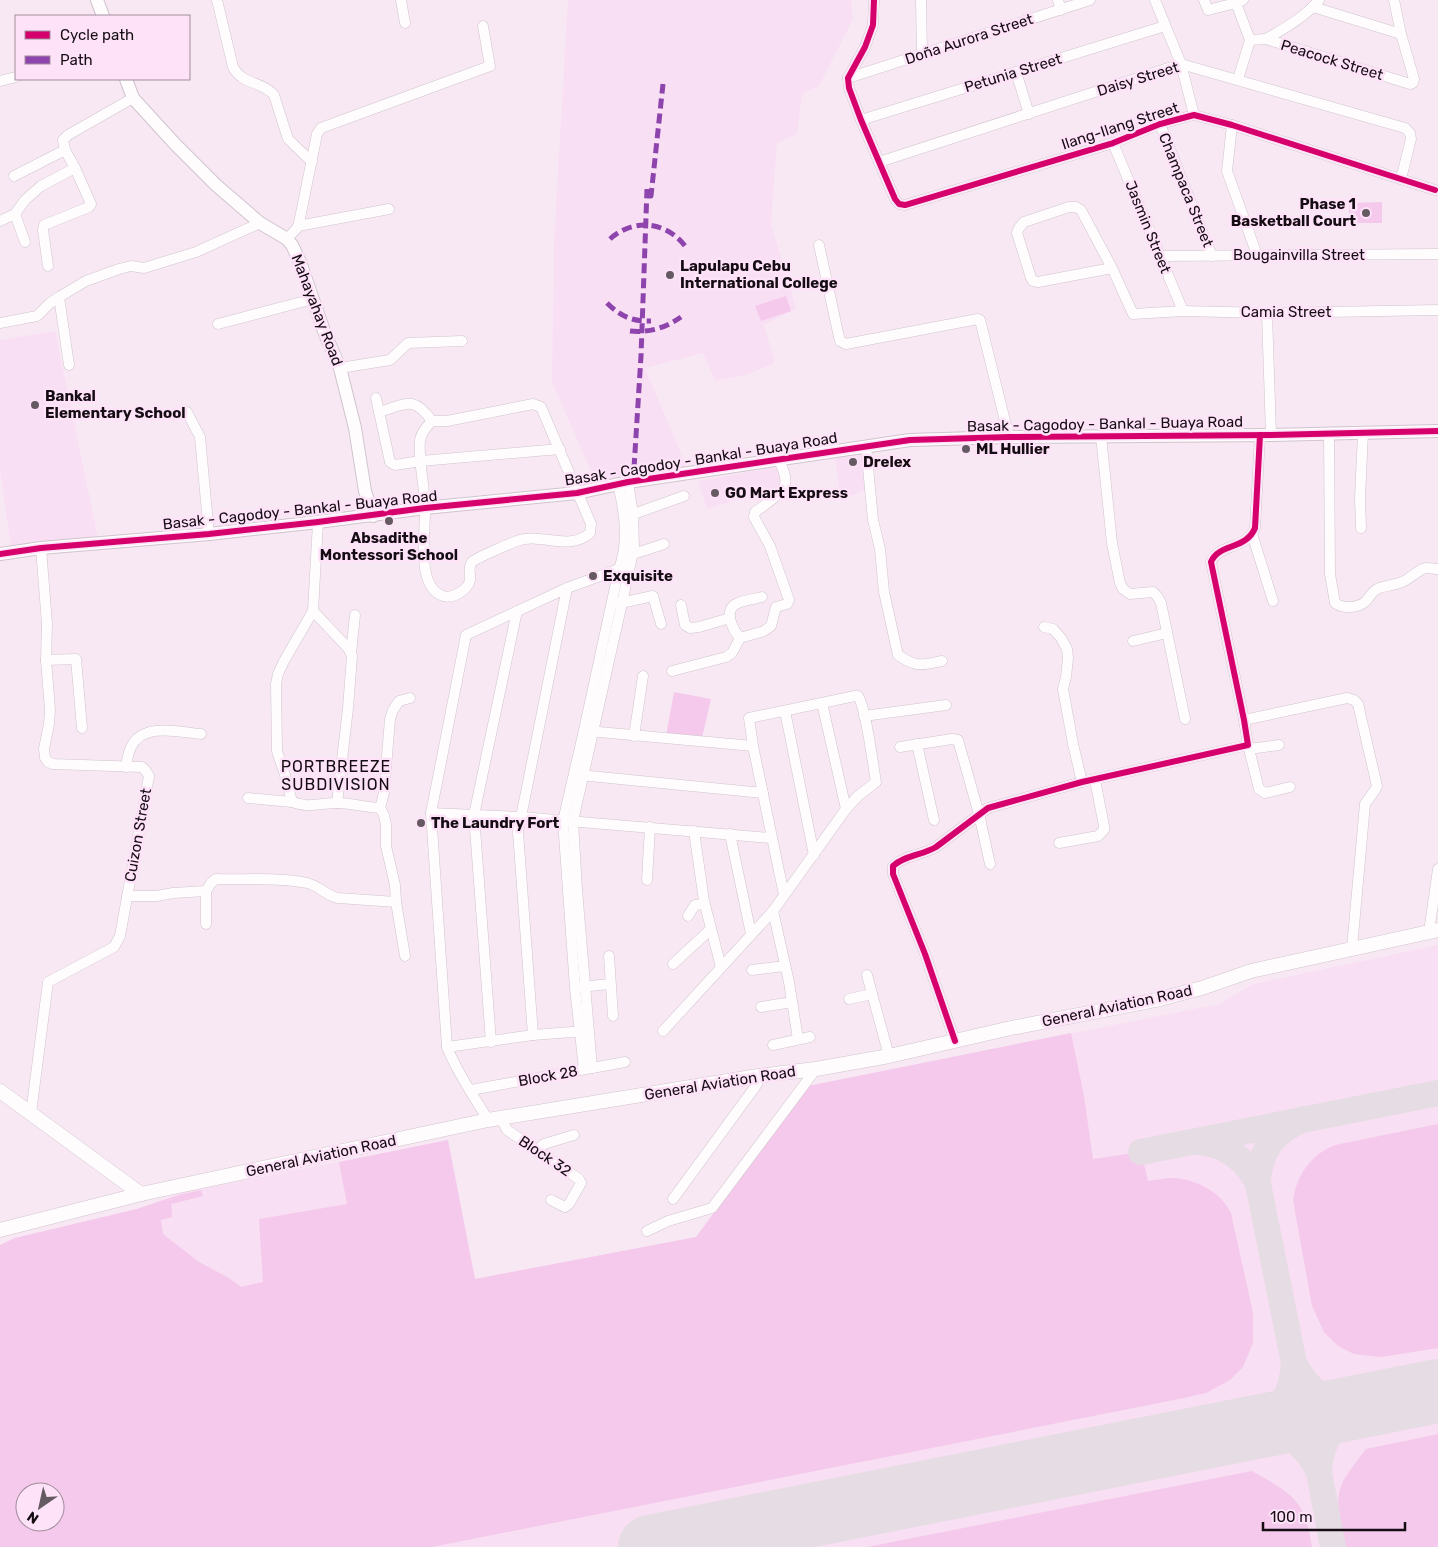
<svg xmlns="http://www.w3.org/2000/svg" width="1438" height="1547" font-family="Rubik,sans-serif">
	<rect width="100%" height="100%" fill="#f8e8f4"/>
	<g fill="#f9dff3" fill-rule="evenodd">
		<polygon points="568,0 851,0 853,19 819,86 802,94 797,134 777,143 771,223 796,309 764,325 775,363 748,374 715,381 703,353 645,368 688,470 595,480 552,382 554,240"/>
		<polygon points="55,331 98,538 11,547 0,470 0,340"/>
		<polygon points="861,454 867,489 841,500 835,458"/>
		<polygon points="778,467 784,485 707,509 698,481"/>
		<path d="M1438 945V1547H0V1245L15 1238 137 1209 181 1193 448 1140 475 1279 696 1237 808 1086 1219 1004 1253 984ZM25 1492H55V1522H25Z"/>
	</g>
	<g fill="#f4c9eb" fill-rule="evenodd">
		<polygon points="1382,202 1382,223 1349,223 1349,203"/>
		<polygon points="786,296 791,311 761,321 755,306"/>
		<polygon points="674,692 711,699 702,738 666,736"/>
		<path d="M1071 1033 1084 1096 1093 1159 1141 1152 1148 1181C1156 1180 1164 1178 1172 1178 1196 1179 1220 1191 1231 1213L1253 1313V1343L1243 1367 1230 1380 1206 1393 1184 1398 432 1547H0V1245L15 1238 137 1209 179 1195 201 1190 203 1196 171 1204 172 1217 161 1220 163 1234 199 1262 229 1278 241 1287 263 1282 259 1219 347 1204 339 1162 448 1140 475 1279 696 1237 808 1086ZM25 1492H55V1522H25Z"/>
		<path d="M1438 1124V1348L1381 1357 1354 1354 1338 1346 1324 1332 1312 1306 1293 1200C1296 1180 1307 1160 1325 1150 1329 1147 1335 1145 1340 1144Z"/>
		<path d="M1438 1434V1547H1345C1341 1524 1332 1500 1345 1478 1351 1468 1359 1458 1366 1449Z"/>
		<path d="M1252 1471C1273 1484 1298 1493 1306 1520 1309 1528 1310 1538 1312 1547H867Z"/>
	</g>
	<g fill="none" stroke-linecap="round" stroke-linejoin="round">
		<g stroke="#e6dce4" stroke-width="26">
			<path d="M1199 1142C1227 1145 1246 1159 1258 1184"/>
			<polyline points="1141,1152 1438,1093"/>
			<path d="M1294 1363C1309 1393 1330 1406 1364 1406"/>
			<polyline points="1431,1393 1438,1392"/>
			<path d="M1249 1429C1279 1416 1292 1395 1294 1363L1258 1184C1259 1151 1273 1132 1304 1119"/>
			<path d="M1249 1429C1283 1429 1304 1441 1319 1472"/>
			<path d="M1333 1547 1319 1472C1321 1439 1335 1419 1364 1406"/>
		</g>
		<polyline stroke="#e6dce4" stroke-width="64" points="650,1547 1438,1391"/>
		<defs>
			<g id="minor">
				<path d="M217 0 233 67C242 85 262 81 274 95L288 139 312 162"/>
				<polyline points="401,0 405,23"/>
				<polyline points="874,0 873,25 865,47 848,78 849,88 861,120 895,199 899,204 905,205 1113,143 1160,124 1194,115 1232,125 1435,190"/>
				<polyline points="921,0 922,54"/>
				<polyline points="1058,0 1061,10"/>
				<polyline points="1155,0 1181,64 1194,115"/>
				<polyline points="1204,0 1208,10 1236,3 1243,0"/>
				<polyline points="1236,3 1250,40 1238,79"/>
				<polyline points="1313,7 1401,34"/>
				<path d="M1266 39C1285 28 1305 17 1319 0"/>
				<polyline points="1250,40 1266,39 1410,84 1413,83 1414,79 1401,34 1394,0"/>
				<polyline points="1016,72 1029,114"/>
				<polyline points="848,78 1090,0"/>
				<polyline points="0,81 16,77"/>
				<polyline points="861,120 1165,26"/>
				<polyline points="1160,124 1212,256"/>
				<polyline points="1232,125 1227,171 1257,255"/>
				<polyline points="1113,143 1183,311"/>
				<polyline points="879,162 1181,64 1405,128 1410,133 1411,139 1401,179"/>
				<polyline points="14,176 65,150"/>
				<polyline points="15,214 25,242"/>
				<polyline points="0,221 15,214 25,200 41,186 75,168 65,150 63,140 68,135 133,98"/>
				<polyline points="298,226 389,209"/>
				<polyline points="287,239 297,228 299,223 317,134 321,128 490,66 483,26"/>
				<polyline points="819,245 839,337 840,341 846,344 978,319 980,320 1009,437"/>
				<polyline points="1160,256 1438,254"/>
				<polyline points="48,266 43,230 44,225 89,207 91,204 75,168"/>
				<polyline points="1112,268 1038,282 1033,281 1031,278 1017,233 1019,228 1024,222 1069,207 1076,207 1081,210 1112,268 1133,314 1183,311 1267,313 1438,310"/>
				<polyline points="1267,313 1271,435"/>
				<polyline points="0,323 37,316 50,303 59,297"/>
				<polyline points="218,324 313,299"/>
				<polyline points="69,365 59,297 86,281 119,269 131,266 144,268 196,252 260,223"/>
				<polyline points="340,368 390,360 408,343 462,341"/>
				<polyline points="376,398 390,462 395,465 421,461 560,449"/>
				<path d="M533 404 541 407 591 524 590 533C569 552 540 532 517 541 509 544 476 558 472 562 467 569 471 573 470 580 468 590 453 599 443 596 415 587 426 529 425 508 425 486 418 462 420 440 421 433 427 426 432 421H447Z"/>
				<polyline points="187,412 200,437 209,534"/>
				<path d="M379 412C407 404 413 395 432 421"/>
				<path d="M1329 434 1330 574 1335 603C1343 609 1357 608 1365 602 1370 597 1372 591 1379 588 1386 586 1394 585 1402 582 1410 579 1419 569 1426 568 1430 568 1434 569 1438 569"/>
				<polyline points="1101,436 1112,543 1120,583 1123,589 1130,594 1153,592 1157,596 1161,603 1185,719"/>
				<path d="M866 446 873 520 880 549 884 592 898 655C917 668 922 665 942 661"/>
				<polyline points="628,516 684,496"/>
				<path d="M318 522 313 611 284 661 278 674 276 684 277 751 285 775 292 802C311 809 322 802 340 803 353 804 366 807 380 808L384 815 386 825V846L395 885 396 902 405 956"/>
				<polyline points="1361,528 1360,498 1363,433"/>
				<polyline points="1252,534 1273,601"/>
				<polyline points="627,556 664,544"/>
				<polyline points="616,604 653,596 661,624"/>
				<polyline points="681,605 685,625 690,628 699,627 730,618"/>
				<polyline points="313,611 348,648 352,656 348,708 337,803"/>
				<polyline points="1044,627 1053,629 1061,638 1067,649 1068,658 1066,677 1063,689 1073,744 1082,782"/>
				<path d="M740 638 764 631 771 626 776 607 787 604 789 600 770 546 754 517 755 512C762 507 783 493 785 484 787 477 782 467 779 460"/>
				<path d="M740 638C733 630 722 609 738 603 745 600 754 599 762 597"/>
				<polyline points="1133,641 1167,633"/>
				<polyline points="351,653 355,615"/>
				<polyline points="46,660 76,659 82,728"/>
				<polyline points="672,671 726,657 732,653 740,638"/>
				<polyline points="822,703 846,809"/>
				<polyline points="785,711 814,855"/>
				<polyline points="864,716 946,705"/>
				<polyline points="1244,720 1347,698 1354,700 1358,704 1377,786 1375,790 1365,804 1352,948"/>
				<polyline points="588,731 753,746"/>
				<polyline points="634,736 643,676"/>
				<polyline points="917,744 934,820"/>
				<polyline points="1279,745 1249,749 1259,789 1265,793 1290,787"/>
				<polyline points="900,747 952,739 958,740 979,814 990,864"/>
				<path d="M126 767C127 761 128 753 131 747 143 722 179 732 201 734"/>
				<polyline points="579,775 763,793"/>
				<polyline points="248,798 292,802"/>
				<polyline points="380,808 384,793 390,719 393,710 399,701 410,698"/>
				<polyline points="431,813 521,817 771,838"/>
				<polyline points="694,831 704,901 721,967"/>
				<polyline points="730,834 751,934"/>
				<polyline points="1059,843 1098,836 1104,830 1104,826 1095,780"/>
				<polyline points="647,880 650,827"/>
				<path d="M127 896H157L173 893 206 891 211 883 216 879C244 880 281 877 307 883 320 886 326 896 338 898L396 902"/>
				<polyline points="773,911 789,982 798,1039"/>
				<polyline points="688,916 695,905 704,904"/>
				<polyline points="206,924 206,891"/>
				<polyline points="1429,932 1438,869"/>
				<polyline points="609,956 613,1016"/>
				<polyline points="673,964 711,929"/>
				<polyline points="752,970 785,966"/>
				<polyline points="867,975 889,1056"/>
				<polyline points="579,987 610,984"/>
				<polyline points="849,999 872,994"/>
				<polyline points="761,1007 792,1002"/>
				<path d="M663 1031 773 911 846 809 858 796 876 782C873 765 866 708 858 696H855L749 718 753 746 784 895"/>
				<polyline points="533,1035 518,832 567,588"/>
				<path d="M955 1041 925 954 893 874V866C905 855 923 855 936 847L988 808 1082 782 1248 745 1244 720 1211 562C1219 543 1246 550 1255 528L1260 435"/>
				<polyline points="491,1042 474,815 517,611"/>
				<polyline points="773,1045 810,1037"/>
				<polyline points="447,1047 533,1035 585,1031"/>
				<polyline points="592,1068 577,890 573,821 622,603 634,547 633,514 628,482"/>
				<path d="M584 1069 575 988 563 821 584 730 619 569C629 542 625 512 618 485"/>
				<polyline points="471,1090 625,1062"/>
				<polyline points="31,1113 48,982 114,947 120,936 149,776 146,771 142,767 53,764 48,762 45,758 44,749 49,724 50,710 46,660 47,624 41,548"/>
				<polyline points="500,1117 507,1130 579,1179 581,1183 569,1204 565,1207 551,1200"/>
				<path d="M488 1120C474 1096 457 1073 447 1047L431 813 466 635 567 588 619 569H628"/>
				<polyline points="537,1150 544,1144 574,1135"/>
				<polyline points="673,1199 755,1087 758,1082 758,1076"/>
				<polyline points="647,1231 668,1221 712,1208 816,1069"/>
			</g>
			<g id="tertiary">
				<polyline points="97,0 103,16"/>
				<polyline points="126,79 133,98 175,144 216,185 260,223 287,239 292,245 300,262 325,334 340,368 355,428 365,491 373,516"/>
				<polyline points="0,554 41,548 209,534 318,522 425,508 577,493 628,482 910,440 1009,437 1271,435 1438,431"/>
			</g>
			<g id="secondary">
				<polyline points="0,1091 141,1194"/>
				<polyline points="0,1230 141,1194 488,1120 758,1076 816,1069 889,1056 1011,1028 1156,1000 1202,988 1251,971 1438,930"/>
			</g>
		</defs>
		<use href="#minor" stroke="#d0c4cd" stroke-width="11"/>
		<use href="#tertiary" stroke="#d0c4cd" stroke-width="14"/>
		<use href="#secondary" stroke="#d0c4cd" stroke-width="15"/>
		<use href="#minor" stroke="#fefcfd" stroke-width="10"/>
		<use href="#tertiary" stroke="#fefcfd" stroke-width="12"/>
		<use href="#secondary" stroke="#fefcfd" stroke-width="14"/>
		<g stroke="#8e44ad" stroke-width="5" stroke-dasharray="10 5" stroke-linecap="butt">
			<polyline points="649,196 651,196 663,84"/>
			<path d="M610 239C633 218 666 221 685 246"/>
			<path d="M607 303C620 316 633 322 651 321"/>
			<path d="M630 331C649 333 665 328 681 317"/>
			<polyline points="634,468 641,356 647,189"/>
		</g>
		<defs>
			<g id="cycleway">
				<polyline points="874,0 873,25 865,47 848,78 849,88 861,120 895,199 899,204 905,205 1113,143 1160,124 1194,115 1232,125 1435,190"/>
				<polyline points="0,554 41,548 209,534 318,522 425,508 577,493 628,482 910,440 1009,437 1271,435 1438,431"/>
				<path d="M955 1041 925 954 893 874V866C905 855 923 855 936 847L988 808 1082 782 1248 745 1244 720 1211 562C1219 543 1246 550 1255 528L1260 435"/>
			</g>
		</defs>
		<use href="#cycleway" stroke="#fee2f8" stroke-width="9"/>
		<use href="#cycleway" stroke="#d6006c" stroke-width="6"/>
	</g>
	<g fill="#655a62" stroke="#fee2f8" stroke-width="2">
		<circle cx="1366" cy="213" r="5"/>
		<circle cx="670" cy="275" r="5"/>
		<circle cx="35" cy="405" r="5"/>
		<circle cx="966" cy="449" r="5"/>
		<circle cx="853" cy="462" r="5"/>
		<circle cx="715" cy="493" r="5"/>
		<circle cx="389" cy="521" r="5"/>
		<circle cx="593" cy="576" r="5"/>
		<circle cx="421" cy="823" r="5"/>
	</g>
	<g text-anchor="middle" stroke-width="5" stroke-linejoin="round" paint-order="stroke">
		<g font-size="15" fill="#160d14" stroke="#fee2f8">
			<text transform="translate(969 39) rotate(-18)" y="5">Doña Aurora Street</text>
			<text transform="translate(1332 60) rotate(17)" y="5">Peacock Street</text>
			<text transform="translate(1013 73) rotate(-17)" y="5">Petunia Street</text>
			<text transform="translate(1138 79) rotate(-17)" y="5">Daisy Street</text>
			<text transform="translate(1120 126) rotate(-18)" y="5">Ilang-Ilang Street</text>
			<text transform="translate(1186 190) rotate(68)" y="5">Champaca Street</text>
			<text transform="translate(1148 227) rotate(68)" y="5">Jasmin Street</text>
			<text x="1299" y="260">Bougainvilla Street</text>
			<text transform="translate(317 310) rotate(69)" y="5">Mahayahay Road</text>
			<text x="1286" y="317">Camia Street</text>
			<text transform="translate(1105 424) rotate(-1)" y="5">Basak - Cagodoy - Bankal - Buaya Road</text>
			<text transform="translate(701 459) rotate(-9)" y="5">Basak - Cagodoy - Bankal - Buaya Road</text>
			<text transform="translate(300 510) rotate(-6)" y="5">Basak - Cagodoy - Bankal - Buaya Road</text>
			<text transform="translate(138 835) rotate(-80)" y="5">Cuizon Street</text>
			<text transform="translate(1117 1006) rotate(-12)" y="5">General Aviation Road</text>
			<text transform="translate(548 1076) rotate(-10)" y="5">Block 28</text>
			<text transform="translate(720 1083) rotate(-9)" y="5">General Aviation Road</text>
			<text transform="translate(321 1156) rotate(-12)" y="5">General Aviation Road</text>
			<text transform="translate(545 1156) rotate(34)" y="5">Block 32</text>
		</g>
		<g font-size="15" font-weight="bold" fill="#160d14" stroke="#fee2f8" text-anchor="start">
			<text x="1356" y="209" text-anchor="end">Phase 1<tspan x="1356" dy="17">Basketball Court</tspan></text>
			<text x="680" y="271">Lapulapu Cebu<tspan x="680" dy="17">International College</tspan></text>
			<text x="45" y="401">Bankal<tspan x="45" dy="17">Elementary School</tspan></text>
			<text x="976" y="454">ML Hullier</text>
			<text x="863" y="467">Drelex</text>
			<text x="725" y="498">GO Mart Express</text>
			<text x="389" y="543" text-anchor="middle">Absadithe<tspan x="389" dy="17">Montessori School</tspan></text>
			<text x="603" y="581">Exquisite</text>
			<text x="431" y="828">The Laundry Fort</text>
		</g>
		<g font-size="16" letter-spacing="1" fill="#160d14" stroke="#fee2f8">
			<text x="336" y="772">PORTBREEZE<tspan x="336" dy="18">SUBDIVISION</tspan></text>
		</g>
	</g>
	<rect x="15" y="15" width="175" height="65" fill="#fee2f8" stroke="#a18d9d"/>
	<rect x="25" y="31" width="25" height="8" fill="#d6006c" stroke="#a18d9d"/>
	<text x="60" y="40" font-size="15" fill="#160d14">Cycle path</text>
	<rect x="25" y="56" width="25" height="8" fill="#8e44ad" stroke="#a18d9d"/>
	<text x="60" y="65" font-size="15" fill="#160d14">Path</text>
	<g transform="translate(40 1507) rotate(214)"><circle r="24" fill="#fee2f8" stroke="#a18d9d"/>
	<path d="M0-4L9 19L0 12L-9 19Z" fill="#655a62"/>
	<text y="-8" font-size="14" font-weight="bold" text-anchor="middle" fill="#160d14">N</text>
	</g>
	<path d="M1263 1522v8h142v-8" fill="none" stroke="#160d14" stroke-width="2.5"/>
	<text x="1270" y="1522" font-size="15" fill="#160d14" stroke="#fee2f8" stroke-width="4" paint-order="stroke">100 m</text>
</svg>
